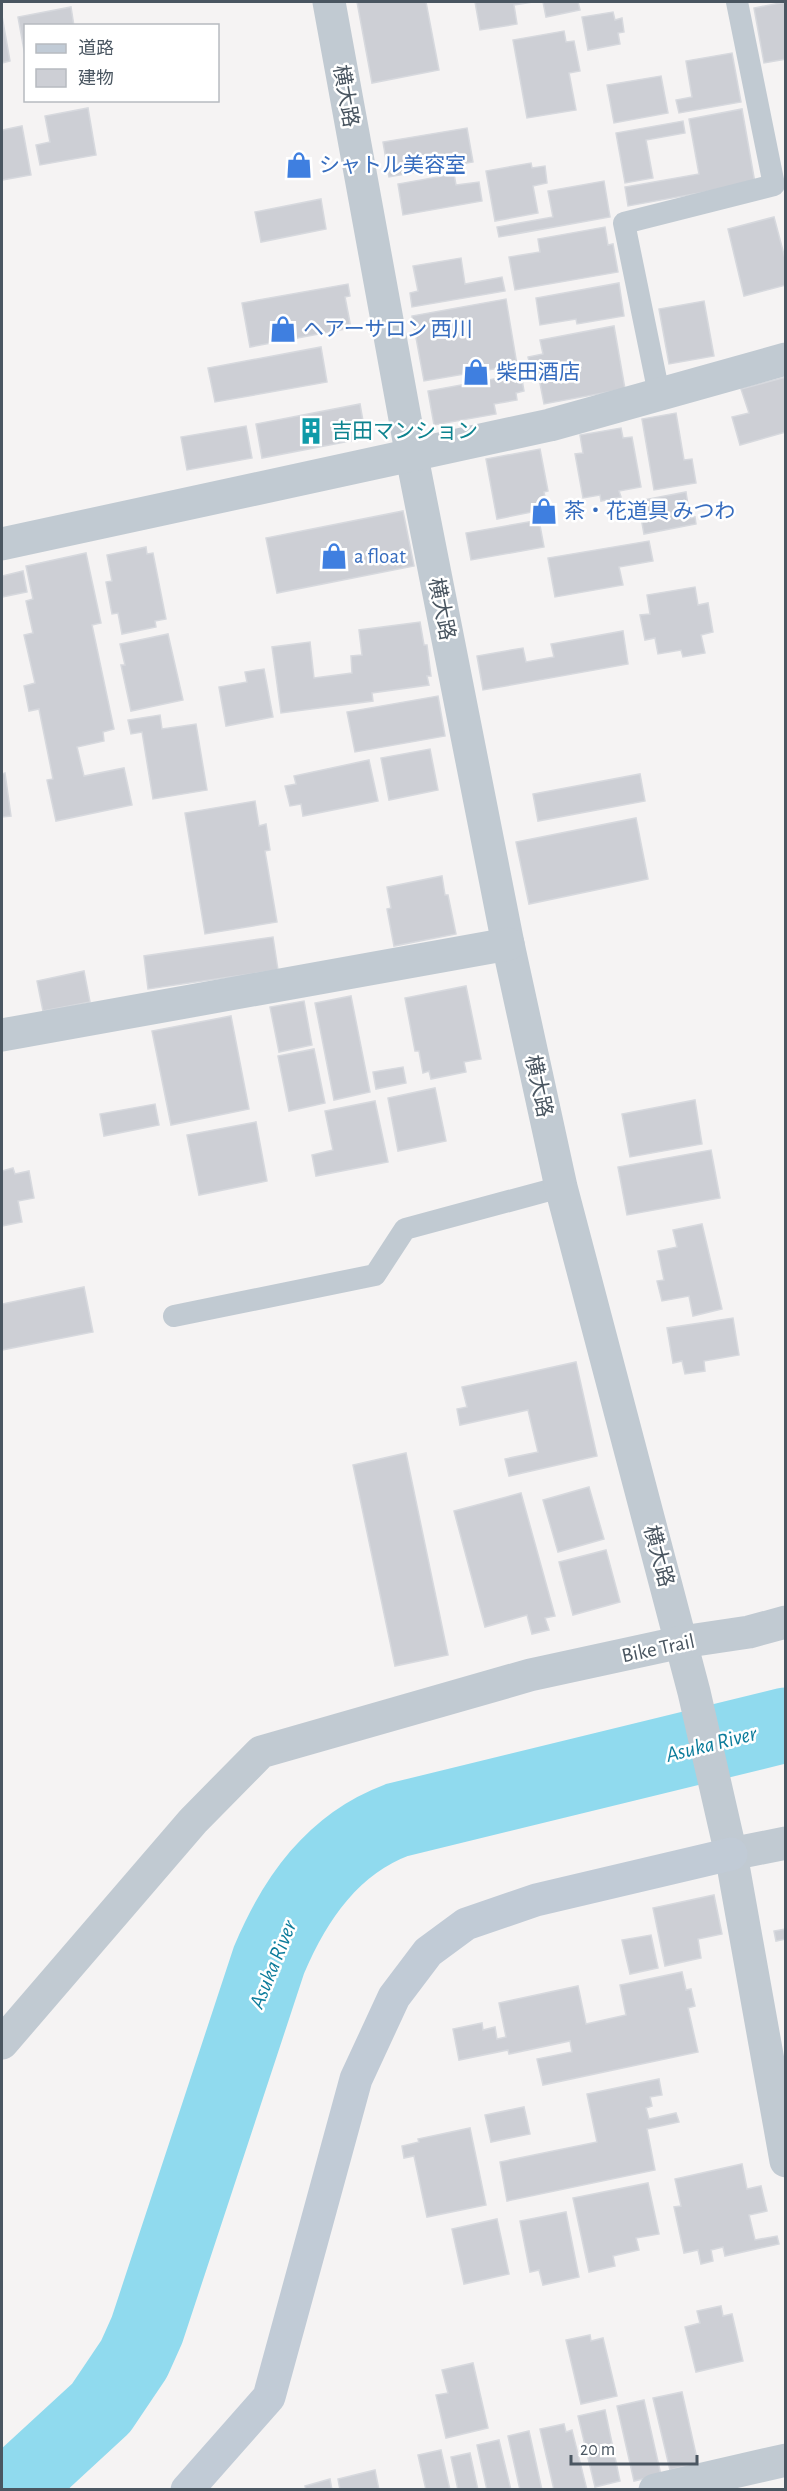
<svg xmlns="http://www.w3.org/2000/svg" width="787" height="2491" font-family="'Alegreya Sans','Noto Sans JP',sans-serif">
	<rect width="100%" height="100%" fill="#f5f3f3"/>
	<g fill="none" stroke-linecap="round" stroke-linejoin="round">
		<path stroke="#90daee" stroke-width="75" d="M12 2490 101 2408 134 2359 147 2330 269 1960C295 1898 333 1844 397 1820L786 1725"/>
	</g>
	<g fill="#cdcfd5" stroke="#d7d9de" stroke-width="1.5">
		<polygon points="357,2 426,2 439,70 372,83"/>
		<polygon points="475,2 533,2 514,5 517,24 480,30"/>
		<polygon points="543,2 578,2 580,10 546,17"/>
		<polygon points="786,2 786,59 764,63 754,8"/>
		<polygon points="71,7 74,26 26,26 26,61 18,17"/>
		<polygon points="613,12 615,20 622,18 624,32 618,33 620,44 588,50 582,17"/>
		<polygon points="2,16 10,61 2,63"/>
		<polygon points="564,31 566,42 574,41 580,71 569,73 576,110 527,118 513,40"/>
		<polygon points="732,53 741,102 679,113 676,100 692,97 686,61"/>
		<polygon points="661,76 668,113 614,123 607,85"/>
		<polygon points="88,108 96,155 40,165 36,145 50,142 45,116"/>
		<polygon points="742,109 755,183 628,206 625,187 699,174 689,119"/>
		<polygon points="683,121 685,133 646,140 653,178 625,183 616,133"/>
		<polygon points="22,126 31,175 2,180 2,130"/>
		<polygon points="467,128 473,162 389,177 383,142"/>
		<polygon points="531,163 532,168 545,166 547,183 533,186 538,213 495,221 486,171"/>
		<polygon points="454,174 456,185 479,182 482,201 403,215 398,184"/>
		<polygon points="604,181 610,217 499,237 497,227 553,217 548,191"/>
		<polygon points="321,199 326,229 261,242 255,212"/>
		<polygon points="774,217 786,262 786,285 744,296 728,229"/>
		<polygon points="605,227 608,245 613,244 618,272 515,290 509,257 540,252 538,239"/>
		<polygon points="461,258 465,284 502,277 505,291 412,307 410,293 418,291 413,266"/>
		<polygon points="619,283 624,316 577,324 576,319 540,325 536,298"/>
		<polygon points="348,284 350,296 345,297 351,328 250,347 242,303"/>
		<polygon points="506,299 517,365 424,381 412,316"/>
		<polygon points="704,301 714,356 669,364 659,309"/>
		<polygon points="614,326 625,389 544,404 537,368 531,369 528,357 543,354 540,340"/>
		<polygon points="321,347 327,382 215,402 208,368"/>
		<polygon points="521,374 524,391 516,393 517,400 494,404 496,414 434,425 428,391"/>
		<polygon points="786,377 786,432 740,445 732,417 749,413 741,389"/>
		<polygon points="360,404 366,438 262,458 256,424"/>
		<polygon points="676,413 684,460 692,459 696,483 654,490 642,419"/>
		<polygon points="246,426 252,458 187,470 181,437"/>
		<polygon points="621,428 623,438 632,437 641,487 619,491 621,497 601,501 600,495 583,498 575,454 583,453 580,435"/>
		<polygon points="540,449 548,491 544,492 547,509 497,519 486,459"/>
		<polygon points="686,492 690,518 695,517 696,524 644,534 638,501"/>
		<polygon points="403,511 414,566 277,593 266,538"/>
		<polygon points="539,520 544,547 471,560 466,533"/>
		<polygon points="649,541 653,561 619,567 623,585 555,597 548,558"/>
		<polygon points="146,547 147,554 153,553 166,619 155,621 156,627 122,634 118,613 112,614 106,582 112,581 107,555"/>
		<polygon points="86,553 101,623 92,625 114,729 103,732 104,741 77,747 84,776 124,768 132,805 56,821 47,780 53,779 39,709 29,711 24,686 35,683 24,635 33,633 26,601 33,599 26,566"/>
		<polygon points="23,571 27,592 2,597 2,576"/>
		<polygon points="695,587 698,605 708,603 713,632 701,635 705,653 683,657 681,650 658,654 655,638 645,640 640,615 650,614 647,595"/>
		<polygon points="420,622 424,645 427,645 431,676 427,676 429,685 372,693 373,701 281,713 272,647 310,642 314,678 352,673 351,656 362,655 359,630"/>
		<polygon points="623,631 628,664 483,690 477,656 523,648 526,662 554,657 551,644"/>
		<polygon points="168,634 183,700 131,711 121,665 125,665 120,644"/>
		<polygon points="264,669 273,717 226,726 219,687 247,682 245,672"/>
		<polygon points="438,696 445,736 355,752 347,712"/>
		<polygon points="160,715 162,729 196,724 207,790 153,799 142,732 131,734 128,720"/>
		<polygon points="430,749 438,790 389,800 381,758"/>
		<polygon points="369,760 378,801 303,816 301,804 290,806 285,786 296,784 294,776"/>
		<polygon points="5,773 11,816 2,817 2,774"/>
		<polygon points="640,774 645,801 538,821 533,794"/>
		<polygon points="255,801 259,826 266,824 270,850 265,851 277,922 205,934 185,813"/>
		<polygon points="636,818 648,879 529,904 516,842"/>
		<polygon points="442,876 445,895 448,895 456,934 394,946 387,909 391,908 387,887"/>
		<polygon points="273,937 278,970 148,989 144,956"/>
		<polygon points="84,971 90,1002 43,1011 37,981"/>
		<polygon points="466,986 481,1059 464,1062 466,1072 431,1079 429,1071 423,1073 419,1051 415,1051 405,998"/>
		<polygon points="351,996 370,1092 334,1100 315,1003"/>
		<polygon points="304,1001 312,1045 279,1052 270,1007"/>
		<polygon points="231,1016 249,1109 171,1125 152,1031"/>
		<polygon points="314,1049 325,1103 289,1111 278,1056"/>
		<polygon points="403,1067 406,1083 376,1089 373,1072"/>
		<polygon points="435,1088 446,1141 398,1151 388,1098"/>
		<polygon points="695,1100 702,1144 630,1157 622,1114"/>
		<polygon points="375,1101 388,1162 316,1176 312,1155 333,1150 325,1111"/>
		<polygon points="155,1104 159,1125 104,1136 100,1114"/>
		<polygon points="256,1122 267,1181 199,1195 187,1135"/>
		<polygon points="711,1150 720,1198 627,1215 618,1167"/>
		<polygon points="13,1168 15,1174 29,1171 34,1198 18,1201 22,1222 2,1226 2,1171"/>
		<polygon points="702,1224 722,1309 693,1316 689,1296 662,1301 657,1281 664,1280 658,1251 677,1247 673,1230"/>
		<polygon points="84,1287 93,1332 2,1350 2,1304"/>
		<polygon points="733,1318 739,1355 704,1361 705,1371 685,1374 682,1361 673,1363 667,1328"/>
		<polygon points="576,1362 597,1456 509,1476 505,1459 538,1452 528,1410 460,1425 457,1409 467,1407 462,1387"/>
		<polygon points="406,1453 448,1655 395,1666 353,1465"/>
		<polygon points="589,1487 604,1539 558,1552 543,1500"/>
		<polygon points="521,1493 555,1616 545,1618 549,1630 532,1634 527,1615 485,1627 454,1511"/>
		<polygon points="606,1550 620,1602 573,1615 559,1562"/>
		<polygon points="714,1895 722,1934 698,1939 701,1958 665,1966 653,1908"/>
		<polygon points="786,1929 786,1939 776,1941 774,1931"/>
		<polygon points="651,1935 658,1968 630,1974 622,1940"/>
		<polygon points="682,1972 686,1990 691,1989 695,2006 688,2008 698,2052 543,2085 537,2059 572,2052 570,2041 509,2054 508,2050 459,2060 453,2029 482,2023 483,2030 495,2027 497,2039 506,2037 499,2003 578,1986 586,2024 626,2015 620,1985"/>
		<polygon points="659,2079 662,2095 650,2097 652,2106 646,2108 649,2119 676,2113 679,2122 647,2129 655,2170 507,2201 500,2162 597,2142 587,2094"/>
		<polygon points="524,2107 530,2134 491,2142 485,2115"/>
		<polygon points="470,2128 486,2205 427,2217 414,2156 404,2158 402,2146 419,2142 418,2139"/>
		<polygon points="742,2164 747,2189 761,2186 767,2211 749,2215 755,2240 777,2236 779,2244 725,2256 723,2247 711,2250 713,2261 701,2264 698,2250 684,2253 674,2207 681,2206 675,2179"/>
		<polygon points="648,2183 659,2234 636,2238 639,2250 613,2256 615,2266 589,2272 573,2198"/>
		<polygon points="566,2212 579,2277 543,2285 539,2270 530,2272 520,2221"/>
		<polygon points="497,2219 509,2274 464,2284 452,2229"/>
		<polygon points="721,2306 723,2316 732,2314 743,2361 696,2372 685,2327 700,2323 697,2311"/>
		<polygon points="590,2335 591,2341 603,2338 617,2396 581,2404 566,2340"/>
		<polygon points="473,2363 488,2428 446,2438 436,2395 448,2393 442,2370"/>
		<polygon points="682,2392 698,2463 670,2470 653,2398"/>
		<polygon points="644,2400 661,2475 634,2481 617,2406"/>
		<polygon points="605,2410 620,2481 595,2487 578,2416"/>
		<polygon points="564,2424 566,2432 572,2430 587,2490 554,2490 540,2429"/>
		<polygon points="529,2431 542,2490 520,2490 508,2436"/>
		<polygon points="499,2440 511,2490 487,2490 477,2445"/>
		<polygon points="441,2450 450,2490 426,2490 418,2455"/>
		<polygon points="470,2453 478,2490 458,2490 451,2457"/>
		<polygon points="375,2470 379,2490 340,2490 338,2479"/>
		<polygon points="330,2479 332,2490 306,2490 305,2486"/>
	</g>
	<g fill="none" stroke-linecap="round" stroke-linejoin="round">
		<g stroke="#c1cad2" stroke-width="22">
			<polyline points="659,394 624,223 774,185 737,2"/>
			<polyline points="174,1316 375,1275 405,1229 561,1187"/>
		</g>
		<g stroke="#c1cad2" stroke-width="33">
			<polyline points="329,2 412,457 508,944 561,1187 694,1692 731,1854 786,2161"/>
			<polyline points="2,544 550,425 786,359"/>
			<polyline points="2,1035 508,944"/>
			<polyline points="731,1854 786,1843"/>
			<polyline points="2,2043 193,1821 261,1752 530,1675 682,1642 749,1632 786,1622"/>
			<polyline points="655,2490 786,2460"/>
		</g>
		<polyline stroke="#c1cbd6" stroke-width="33" points="187,2490 269,2397 356,2079 394,1997 428,1952 466,1924 536,1900 731,1854"/>
	</g>
	<defs>
		<symbol id="shop-bare" viewBox="-9 -9 18 18"><path d="M-5-2.5h2.3a2.7 3.5 0 0 1 5.4 0H5L5.5 6h-11ZM-1.5-2.5h3a1.5 2.3 0 0 0-3 0Z" fill="#3f7fe0" stroke="#fff" stroke-width="2.5" paint-order="stroke"/></symbol>
		<symbol id="building-bare" viewBox="-9 -9 18 18"><path d="M-4-6H4V6H1V3H-1V6H-4ZM-2.5-4.3h1.7v1.8h-1.7ZM.8-4.3h1.7v1.8H.8ZM-2.5-1h1.7V.8h-1.7ZM.8-1h1.7V.8H.8Z" fill="#0f9aa8" stroke="#fff" stroke-width="2.5" paint-order="stroke"/></symbol>
	</defs>
	<g fill-rule="evenodd">
		<use href="#shop-bare" x="280" y="146" width="38" height="38"/>
		<use href="#shop-bare" x="264" y="310" width="38" height="38"/>
		<use href="#shop-bare" x="457" y="353" width="38" height="38"/>
		<use href="#building-bare" x="292" y="412" width="38" height="38"/>
		<use href="#shop-bare" x="525" y="492" width="38" height="38"/>
		<use href="#shop-bare" x="315" y="537" width="38" height="38"/>
	</g>
	<g text-anchor="middle" stroke-width="5" stroke-linejoin="round" paint-order="stroke">
		<g font-size="21" fill="#4a5661" stroke="#fff">
			<text transform="translate(346 96) rotate(80)" y="7">横大路</text>
			<text transform="translate(442 609) rotate(79)" y="7">横大路</text>
			<text transform="translate(539 1086) rotate(78)" y="7">横大路</text>
			<text transform="translate(659 1556) rotate(75)" y="7">横大路</text>
			<text transform="translate(658 1648) rotate(-12)" y="7">Bike Trail</text>
		</g>
		<g font-size="21" fill="#366cbe" stroke="#fff" text-anchor="start">
			<text x="319" y="172">シャトル美容室</text>
			<text x="303" y="336">ヘアーサロン 西川</text>
			<text x="496" y="379">柴田酒店</text>
			<text x="564" y="518">茶・花道具 みつわ</text>
			<text x="354" y="563">a float</text>
		</g>
		<g font-size="21" fill="#0d838f" stroke="#fff" text-anchor="start">
			<text x="331" y="438">吉田マンション</text>
		</g>
		<g font-size="22" font-style="italic" fill="#0c7c9b" stroke="#fff">
			<text transform="translate(711 1743) rotate(-14)" y="8">Asuka River</text>
			<text transform="translate(272 1964) rotate(-68)" y="8">Asuka River</text>
		</g>
	</g>
	<rect width="787" height="2491" fill="none" stroke="#4a5661" stroke-width="6"/>
	<rect x="24" y="24" width="195" height="78" fill="#ffffff" stroke="#b7bbc0" stroke-width="1.5"/>
	<rect x="36" y="44" width="30" height="9" fill="#c1cbd6" stroke="#b7bbc0" stroke-width="1.5"/>
	<text x="78" y="54" font-size="18" fill="#4a5661">道路</text>
	<rect x="36" y="69" width="30" height="18" fill="#cdcfd5" stroke="#b7bbc0" stroke-width="1.5"/>
	<text x="78" y="84" font-size="18" fill="#4a5661">建物</text>
	<path d="M571 2455v9h126v-9" fill="none" stroke="#4a5661" stroke-width="3"/>
	<text x="580" y="2455" font-size="18" fill="#4a5661" stroke="#ffffff" stroke-width="4.5" paint-order="stroke">20 m</text>
</svg>
